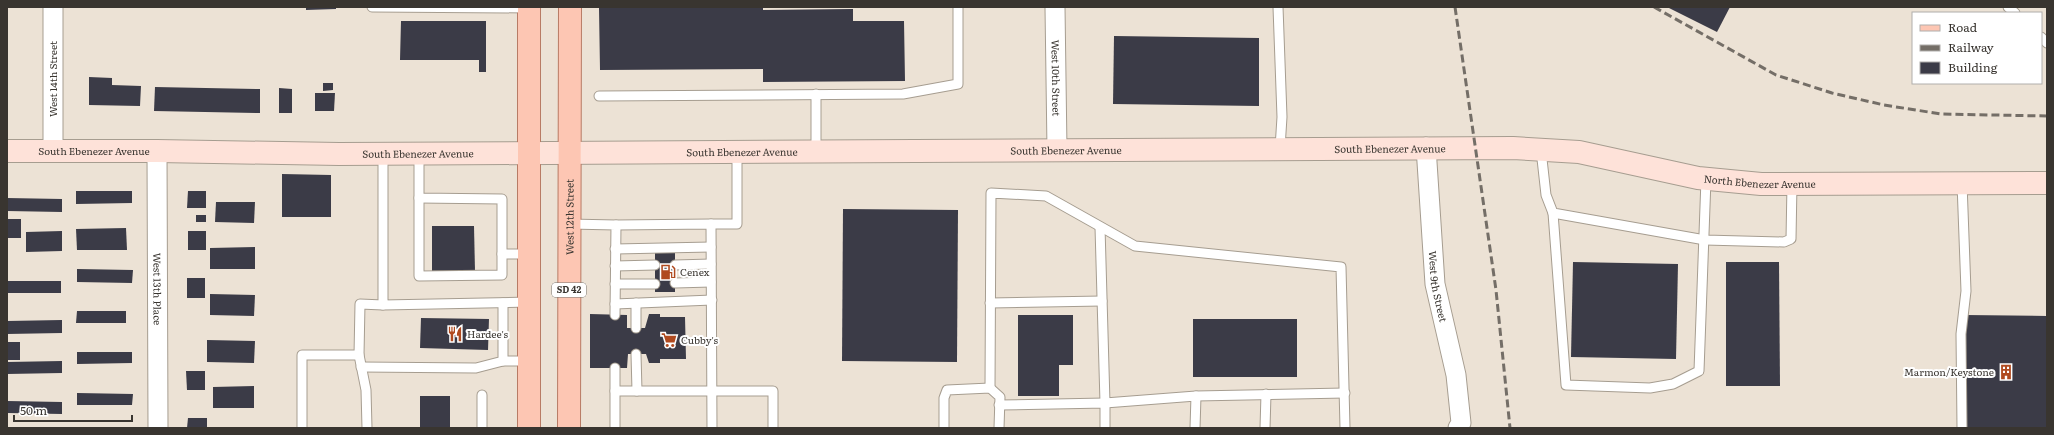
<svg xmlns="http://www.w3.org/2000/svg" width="2054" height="435" font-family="Literata,serif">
	<rect width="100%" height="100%" fill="#ece2d5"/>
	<g fill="#3b3b47">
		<polygon points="306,7 336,7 336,9 306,10"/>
		<polygon points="763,7 763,10 853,9 853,21 904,21 905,81 763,82 763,69 600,70 599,8"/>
		<polygon points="1667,7 1730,7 1717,32"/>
		<polygon points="401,21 486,21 486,72 479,72 479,60 400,60"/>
		<polygon points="1114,36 1259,38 1259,106 1113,104"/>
		<polygon points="89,77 112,78 112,85 141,86 140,106 89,105"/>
		<polygon points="323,83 333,83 333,90 323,91"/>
		<polygon points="155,87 260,89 260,113 154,111"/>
		<polygon points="279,88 292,89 292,113 279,113"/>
		<polygon points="315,93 335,93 334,111 315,111"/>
		<polygon points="282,174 331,175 331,217 282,217"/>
		<polygon points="76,191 132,191 132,203 76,204"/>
		<polygon points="188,191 206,191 206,208 187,208"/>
		<polygon points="7,198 62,199 62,212 7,211"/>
		<polygon points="216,202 255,202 254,223 215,222"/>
		<polygon points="843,209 958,210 957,362 842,361"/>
		<rect x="196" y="215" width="10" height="7"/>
		<rect x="7" y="219" width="14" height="19"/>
		<polygon points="432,226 474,226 475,271 432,271"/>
		<polygon points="126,228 127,250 77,250 76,229"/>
		<polygon points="62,231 62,251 26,252 26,232"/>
		<rect x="188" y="231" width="18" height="19"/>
		<polygon points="255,247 255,269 210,269 210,248"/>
		<rect x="655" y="250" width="20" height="42"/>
		<polygon points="1573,262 1678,264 1676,359 1571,357"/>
		<polygon points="1726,262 1779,262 1780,386 1726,386"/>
		<polygon points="77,269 133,270 132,283 77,282"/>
		<rect x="187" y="278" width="18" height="20"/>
		<rect x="7" y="281" width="54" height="12"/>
		<polygon points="210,294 255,295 254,316 210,315"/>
		<polygon points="77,311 126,311 126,323 76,323"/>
		<polygon points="590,314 627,315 627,328 645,328 649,314 660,314 660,317 685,317 686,359 660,359 660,363 649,363 646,354 628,354 627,368 590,368"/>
		<polygon points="1018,315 1073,315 1073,365 1059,365 1059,396 1018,396"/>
		<polygon points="1965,315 2047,316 2047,428 1965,428"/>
		<polygon points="421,318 489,319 488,350 420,348"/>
		<rect x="1193" y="319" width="104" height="58"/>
		<polygon points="62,320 62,333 7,334 7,321"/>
		<polygon points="207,340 255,341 254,363 207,362"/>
		<rect x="7" y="342" width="13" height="18"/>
		<polygon points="77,352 132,352 132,363 77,364"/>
		<polygon points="62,361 62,373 7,374 7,362"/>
		<polygon points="186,371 205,371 205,390 187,390"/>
		<polygon points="254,386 254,408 213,408 213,387"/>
		<polygon points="77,393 133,394 132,405 77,405"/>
		<rect x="420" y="396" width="30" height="32"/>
		<polygon points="7,401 62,402 62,414 7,413"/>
		<polygon points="188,418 207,418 207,428 187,428"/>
	</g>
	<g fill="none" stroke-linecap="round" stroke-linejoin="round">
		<defs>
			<g id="lane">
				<polyline points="372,7 529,8"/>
				<polyline points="1278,7 1282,117 1280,148"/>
				<polyline points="2008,7 2015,13"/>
				<polyline points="2041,37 2047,43"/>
				<polyline points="599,96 903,94 958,84 958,7"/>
				<polyline points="1541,150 1546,195 1553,213 1705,240 1784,242 1791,239 1792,184"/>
				<polyline points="816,151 816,94"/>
				<polyline points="419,153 419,198 502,199 502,254 529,254"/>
				<polyline points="383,154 383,305 529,302"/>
				<polyline points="419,198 419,276 502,275 502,254"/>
				<polyline points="1553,213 1566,385 1650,388 1673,384 1699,371 1706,179"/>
				<polyline points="569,224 616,225 615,315"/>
				<polyline points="711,224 737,224 737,151"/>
				<polyline points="616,225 711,224 712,428"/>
				<polyline points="1100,227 1105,403 1196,396 1195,428"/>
				<polyline points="615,249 711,247"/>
				<polyline points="675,265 711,264"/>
				<polyline points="615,266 655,265"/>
				<polyline points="675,283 711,282"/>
				<polyline points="615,284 655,284"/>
				<polyline points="636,303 636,328"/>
				<polyline points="990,303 1102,301"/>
				<polyline points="615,304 712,300"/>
				<polyline points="636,354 637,391"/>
				<polyline points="503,361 529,361"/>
				<polyline points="361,367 476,368 503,361 503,303"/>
				<polyline points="990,388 991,193 1046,196 1135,246 1341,267 1345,428"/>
				<polyline points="615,391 773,391 773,428"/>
				<polyline points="1196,396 1345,393"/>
				<polyline points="999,405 1105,403 1105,428"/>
				<polyline points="302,428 302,355 359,355"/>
				<polyline points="367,428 366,390 359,355 360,304 383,305"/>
				<polyline points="482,428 482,395"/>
				<polyline points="615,428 615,368"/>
				<polyline points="944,428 944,398 947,390 990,388 1000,397 999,428"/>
				<polyline points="1265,428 1266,394"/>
				<polyline points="1962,428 1961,334 1966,291 1962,183"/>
			</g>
			<g id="street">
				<path id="s1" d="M1055 7 1057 150"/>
				<path id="s2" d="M1426 147 1435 284 1456 375 1461 423 1458 428"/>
				<path id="s3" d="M157 151 158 428"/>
				<polyline points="53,152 53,7"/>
			</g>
			<g id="secondary">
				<path id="s4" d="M7 151H157L339 154 1513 148 1579 152 1698 178 1761 184 2047 183"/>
			</g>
			<g id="primary">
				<polyline points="529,428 529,7"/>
				<path id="s5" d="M569 428 570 7"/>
			</g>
		</defs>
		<use href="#lane" stroke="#a69d90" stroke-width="11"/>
		<use href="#street" stroke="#a69d90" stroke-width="21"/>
		<use href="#secondary" stroke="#a69d90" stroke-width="24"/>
		<use href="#primary" stroke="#b87b65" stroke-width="24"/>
		<use href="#lane" stroke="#fff" stroke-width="9"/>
		<use href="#street" stroke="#fff" stroke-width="19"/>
		<use href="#secondary" stroke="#fee2d9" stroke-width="22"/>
		<use href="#primary" stroke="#fdc6b3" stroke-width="22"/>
		<g stroke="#746e67" stroke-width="3" stroke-dasharray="8 4" stroke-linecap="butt">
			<polyline points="1455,7 1496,290 1510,428"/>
			<polyline points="1654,7 1776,75 1832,93 1884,105 1941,114 2047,116"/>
		</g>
	</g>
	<defs>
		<symbol id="fuel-bare" viewBox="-9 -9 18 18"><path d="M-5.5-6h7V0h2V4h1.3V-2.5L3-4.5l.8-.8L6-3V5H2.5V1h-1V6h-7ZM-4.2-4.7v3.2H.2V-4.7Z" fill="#b04a1f" stroke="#fff" stroke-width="2.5" paint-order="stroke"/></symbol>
		<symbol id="restaurant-bare" viewBox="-9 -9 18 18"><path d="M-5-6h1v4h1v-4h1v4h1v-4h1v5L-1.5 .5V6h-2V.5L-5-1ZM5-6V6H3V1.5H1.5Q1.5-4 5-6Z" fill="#b04a1f" stroke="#fff" stroke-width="2.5" paint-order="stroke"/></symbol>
		<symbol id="supermarket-bare" viewBox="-9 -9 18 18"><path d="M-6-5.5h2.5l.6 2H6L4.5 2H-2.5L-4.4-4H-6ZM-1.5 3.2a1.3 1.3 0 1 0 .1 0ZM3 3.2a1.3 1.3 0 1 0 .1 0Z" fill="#b04a1f" stroke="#fff" stroke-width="2.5" paint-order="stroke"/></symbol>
		<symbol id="building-bare" viewBox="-9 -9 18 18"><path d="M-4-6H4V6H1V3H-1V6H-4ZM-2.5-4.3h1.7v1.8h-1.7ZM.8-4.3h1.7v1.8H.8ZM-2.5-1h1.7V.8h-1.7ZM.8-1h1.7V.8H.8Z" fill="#b04a1f" stroke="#fff" stroke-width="2.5" paint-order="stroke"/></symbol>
	</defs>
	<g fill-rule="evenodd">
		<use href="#fuel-bare" x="657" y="261" width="22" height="22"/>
		<use href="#restaurant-bare" x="444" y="323" width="22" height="22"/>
		<use href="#supermarket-bare" x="658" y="329" width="22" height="22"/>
		<use href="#building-bare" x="1995" y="361" width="22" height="22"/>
	</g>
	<g text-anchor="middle" stroke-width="4" stroke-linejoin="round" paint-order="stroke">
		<rect fill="#fff" stroke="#74726e" stroke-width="1" x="552" y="283" width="34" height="14" rx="3"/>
		<g font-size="9" font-weight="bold" fill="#393530">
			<text x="569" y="293">SD 42</text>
		</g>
		<g font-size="10" fill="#393530" stroke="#fff">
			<text dy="4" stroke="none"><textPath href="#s1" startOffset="71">West 10th Street</textPath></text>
			<text transform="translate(53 79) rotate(-90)" y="4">West 14th Street</text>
			<text dy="4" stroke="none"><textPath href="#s4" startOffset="1383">South Ebenezer Avenue</textPath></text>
			<text dy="4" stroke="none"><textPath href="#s4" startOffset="1059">South Ebenezer Avenue</textPath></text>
			<text dy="4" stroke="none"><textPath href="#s4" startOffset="87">South Ebenezer Avenue</textPath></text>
			<text dy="4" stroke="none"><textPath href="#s4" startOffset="735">South Ebenezer Avenue</textPath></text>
			<text dy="4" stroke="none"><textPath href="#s4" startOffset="411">South Ebenezer Avenue</textPath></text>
			<text dy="4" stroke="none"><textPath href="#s4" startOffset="1756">North Ebenezer Avenue</textPath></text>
			<text dy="4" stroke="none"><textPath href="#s5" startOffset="211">West 12th Street</textPath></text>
			<text dy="4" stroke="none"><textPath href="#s2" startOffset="140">West 9th Street</textPath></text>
			<text dy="4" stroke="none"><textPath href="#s3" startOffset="138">West 13th Place</textPath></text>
		</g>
		<g font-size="10" fill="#393530" stroke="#fff" text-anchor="start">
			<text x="680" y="276">Cenex</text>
			<text x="467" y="338">Hardee's</text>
			<text x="681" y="344">Cubby's</text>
			<text x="1994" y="376" text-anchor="end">Marmon/Keystone</text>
		</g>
	</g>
	<rect width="2054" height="435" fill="none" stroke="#393530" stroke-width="16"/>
	<rect x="1912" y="12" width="130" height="72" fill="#ffffff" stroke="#b0aeac"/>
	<rect x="1920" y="25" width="20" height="6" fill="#fdc6b3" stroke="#b0aeac"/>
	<text x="1948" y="32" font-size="12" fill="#393530">Road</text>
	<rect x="1920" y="45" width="20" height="6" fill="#746e67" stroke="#b0aeac"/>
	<text x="1948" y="52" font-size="12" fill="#393530">Railway</text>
	<rect x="1920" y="62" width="20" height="12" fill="#3b3b47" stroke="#b0aeac"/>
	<text x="1948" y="72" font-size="12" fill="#393530">Building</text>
	<path d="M14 415v6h118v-6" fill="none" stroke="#393530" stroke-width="2"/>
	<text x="20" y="415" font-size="12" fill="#393530" stroke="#ffffff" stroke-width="3" paint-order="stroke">50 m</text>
</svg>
